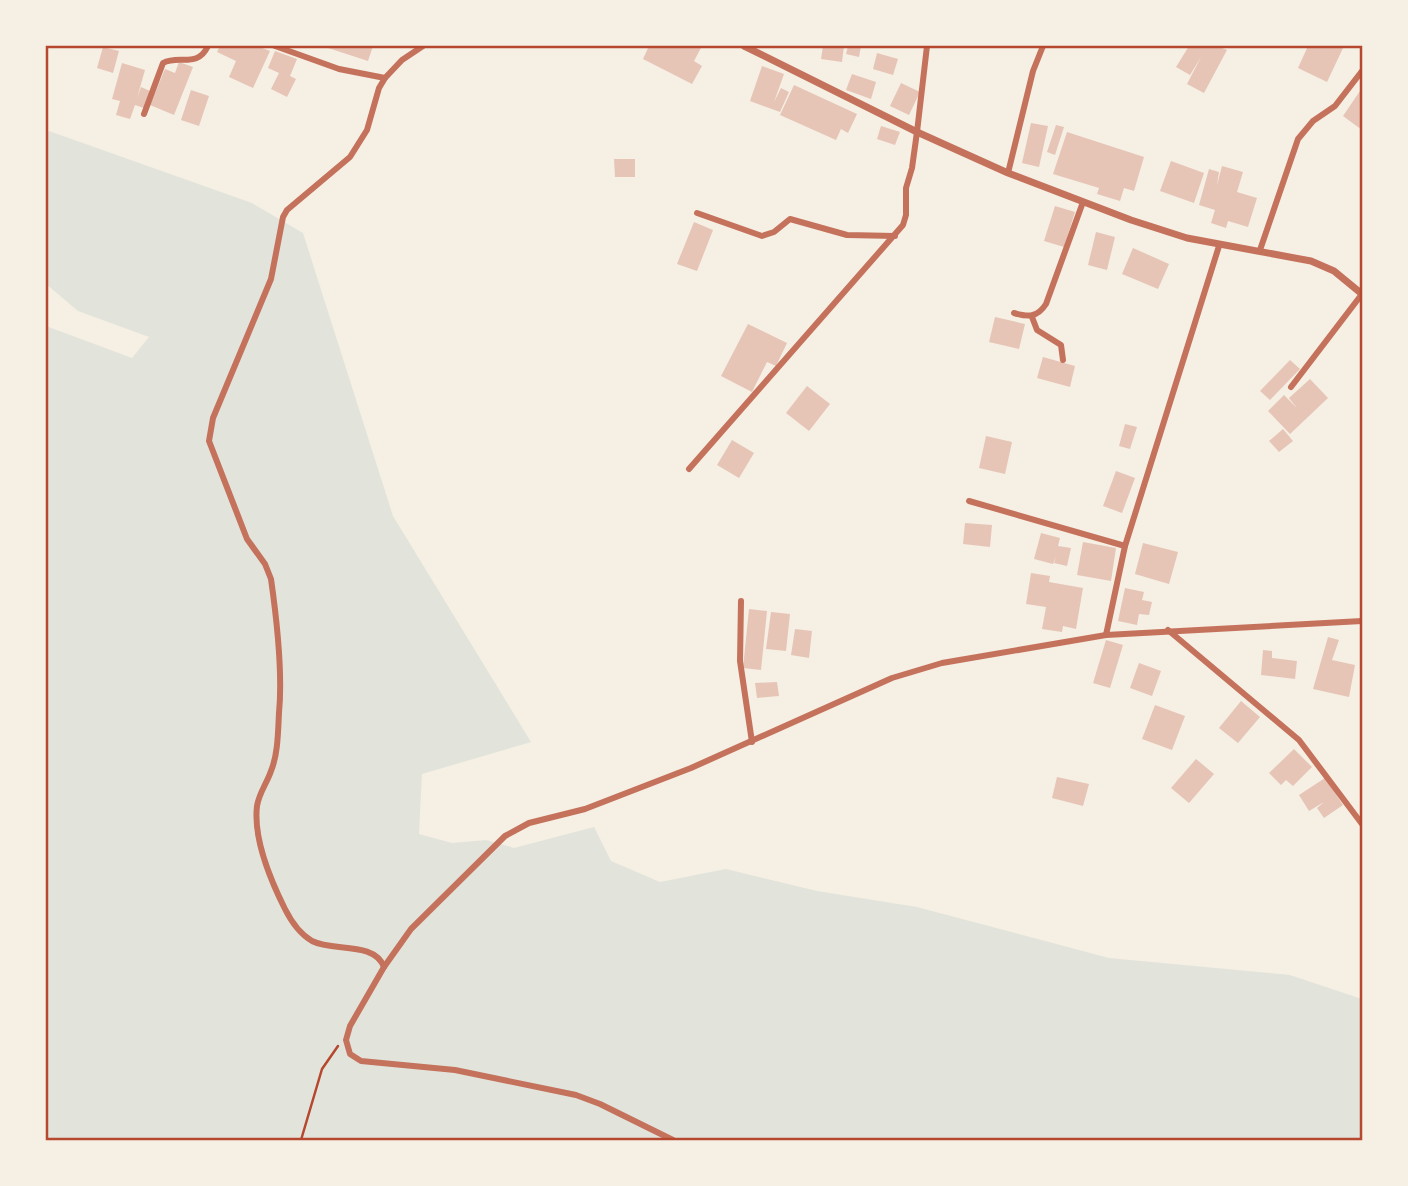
<svg xmlns="http://www.w3.org/2000/svg" width="1408" height="1186" font-family="'Titillium Web',sans-serif">
	<rect width="100%" height="100%" fill="#f6efe4"/>
	<polygon fill="#e2e4dc" points="49,131 252,203 303,233 393,516 531,742 422,774 419,834 452,843 486,840 514,848 594,827 611,861 660,882 726,869 817,891 917,907 1109,958 1290,975 1362,999 1362,1140 46,1140 46,326 132,358 149,337 78,311 46,284 46,135"/>
	<g fill="#e6c5b7">
		<polygon points="220,46 257,46 270,51 253,88 229,77 236,61 217,52"/>
		<polygon points="322,46 373,46 368,61"/>
		<polygon points="649,46 702,46 694,61 702,66 692,84 643,59"/>
		<polygon points="823,46 844,46 842,62 821,59"/>
		<polygon points="848,46 861,46 859,57 846,54"/>
		<polygon points="1189,46 1217,46 1227,50 1204,93 1187,84 1201,57 1190,75 1176,67"/>
		<polygon points="1308,46 1344,46 1327,82 1298,68"/>
		<polygon points="103,47 119,51 113,73 97,68"/>
		<polygon points="275,51 297,59 290,76 296,79 287,97 271,89 279,73 268,68"/>
		<polygon points="877,53 898,59 893,75 873,69"/>
		<polygon points="179,62 193,67 174,115 150,105 165,69 175,73"/>
		<polygon points="122,63 145,70 137,98 141,87 150,91 144,108 135,105 130,119 116,115 120,101 112,99"/>
		<polygon points="762,66 784,74 774,102 781,88 789,92 780,112 750,101"/>
		<polygon points="852,74 876,82 871,99 846,90"/>
		<polygon points="901,83 920,92 909,115 890,106"/>
		<polygon points="794,85 857,114 848,133 841,129 836,140 780,115"/>
		<polygon points="1362,88 1362,130 1343,116"/>
		<polygon points="191,90 209,96 199,126 181,120"/>
		<polygon points="1031,123 1048,126 1039,167 1022,163"/>
		<polygon points="1056,125 1064,127 1055,155 1047,152"/>
		<polygon points="881,126 900,132 895,145 877,139"/>
		<polygon points="1067,132 1144,157 1134,191 1124,188 1120,201 1097,194 1099,188 1053,174"/>
		<polygon points="614,159 635,159 635,177 615,177"/>
		<polygon points="1171,161 1204,173 1194,203 1160,191"/>
		<polygon points="1222,166 1243,172 1237,192 1257,198 1248,227 1228,221 1226,228 1211,223 1215,210 1199,205 1209,169 1219,172 1217,185"/>
		<polygon points="1055,206 1075,212 1064,247 1044,241"/>
		<polygon points="694,222 713,230 697,271 677,264"/>
		<polygon points="1096,232 1115,237 1107,270 1088,265"/>
		<polygon points="1133,248 1169,264 1158,289 1122,274"/>
		<polygon points="995,317 1025,324 1019,349 989,342"/>
		<polygon points="748,324 787,343 776,366 767,362 752,392 721,376"/>
		<polygon points="1043,357 1075,366 1070,387 1037,378"/>
		<polygon points="1290,360 1300,369 1270,400 1260,391"/>
		<polygon points="1310,379 1328,398 1290,434 1268,411 1284,395 1297,408 1289,398"/>
		<polygon points="807,386 830,404 809,431 786,413"/>
		<polygon points="1125,424 1137,427 1130,449 1119,446"/>
		<polygon points="1283,429 1293,441 1279,452 1269,441"/>
		<polygon points="986,436 1012,442 1005,474 979,468"/>
		<polygon points="732,440 754,453 739,478 717,465"/>
		<polygon points="1116,471 1135,478 1122,513 1103,506"/>
		<polygon points="965,523 992,525 990,547 963,544"/>
		<polygon points="1041,533 1060,538 1058,546 1071,548 1067,566 1054,563 1056,556 1053,564 1034,559"/>
		<polygon points="1083,542 1116,548 1111,581 1077,575"/>
		<polygon points="1143,543 1178,552 1169,584 1135,574"/>
		<polygon points="1031,573 1050,576 1049,582 1083,588 1076,629 1063,626 1062,632 1042,629 1046,607 1026,604"/>
		<polygon points="1125,588 1144,592 1142,600 1152,602 1149,615 1139,614 1137,625 1118,621"/>
		<polygon points="749,609 767,611 761,670 743,668"/>
		<polygon points="771,612 790,614 786,651 766,649"/>
		<polygon points="795,629 812,631 809,658 791,655"/>
		<polygon points="1328,637 1339,640 1332,660 1355,665 1349,697 1313,689"/>
		<polygon points="1106,640 1123,645 1110,688 1093,683"/>
		<polygon points="1263,650 1272,651 1272,658 1297,661 1295,679 1261,675"/>
		<polygon points="1139,663 1161,671 1152,696 1130,688"/>
		<polygon points="777,682 779,696 757,698 755,683"/>
		<polygon points="1241,701 1260,717 1238,743 1219,728"/>
		<polygon points="1155,705 1185,716 1172,750 1142,739"/>
		<polygon points="1294,749 1312,767 1293,786 1286,780 1281,785 1269,773"/>
		<polygon points="1196,759 1214,774 1189,803 1171,788"/>
		<polygon points="1057,777 1089,784 1083,806 1052,798"/>
		<polygon points="1325,778 1343,805 1324,818 1317,808 1324,802 1309,811 1299,795"/>
	</g>
	<g fill="none" stroke-linecap="round" stroke-linejoin="round">
		<polyline stroke="#b5482f" stroke-width="2.5" points="301,1140 322,1069 338,1046"/>
		<g stroke="#c5725c" stroke-width="6">
			<polyline points="275,46 339,69 385,78"/>
			<path d="M144 114 163 63C179 54 197 69 208 46"/>
			<polyline points="1008,173 1033,71 1043,46"/>
			<polyline points="697,213 762,236 774,232 790,219 847,235 895,236"/>
			<polyline points="1260,250 1298,139 1313,121 1335,106 1362,71"/>
			<path d="M1014 313C1028 317 1037 318 1046 304L1083 202"/>
			<polyline points="1032,317 1037,330 1061,345 1063,360"/>
			<polyline points="1291,387 1362,294"/>
			<polyline points="689,469 903,225 906,215 906,188 912,168 917,132 927,46"/>
			<polyline points="969,501 1125,546"/>
			<polyline points="741,601 740,661 752,742"/>
			<polyline points="1168,630 1299,740 1362,824"/>
			<polyline points="1106,635 1125,546 1219,246"/>
			<path d="M384 967C374 941 333 952 312 941 300 934 291 921 285 909 270 879 253 839 257 806 259 793 267 783 271 771 278 754 278 732 279 713 283 671 277 621 271 579L265 564 247 539 209 441 213 418 271 279 283 217 287 210 350 157 367 130 379 88 385 78 402 60 423 46"/>
			<polyline points="673,1140 600,1104 576,1095 455,1070 361,1061 350,1054 346,1040 350,1026 384,967 411,929 505,836 529,823 585,809 691,768 892,678 942,663 1106,635 1362,621"/>
		</g>
		<polyline stroke="#c5725c" stroke-width="7" points="744,46 917,132 1008,173 1131,220 1187,238 1311,261 1334,271 1362,294"/>
	</g>
	<rect width="1408" height="1186" fill="none" stroke="#f6efe4" stroke-width="94"/>
	<rect x="47" y="47" width="1314" height="1092" fill="none" stroke="#b5482f" stroke-width="2.5"/>
</svg>
